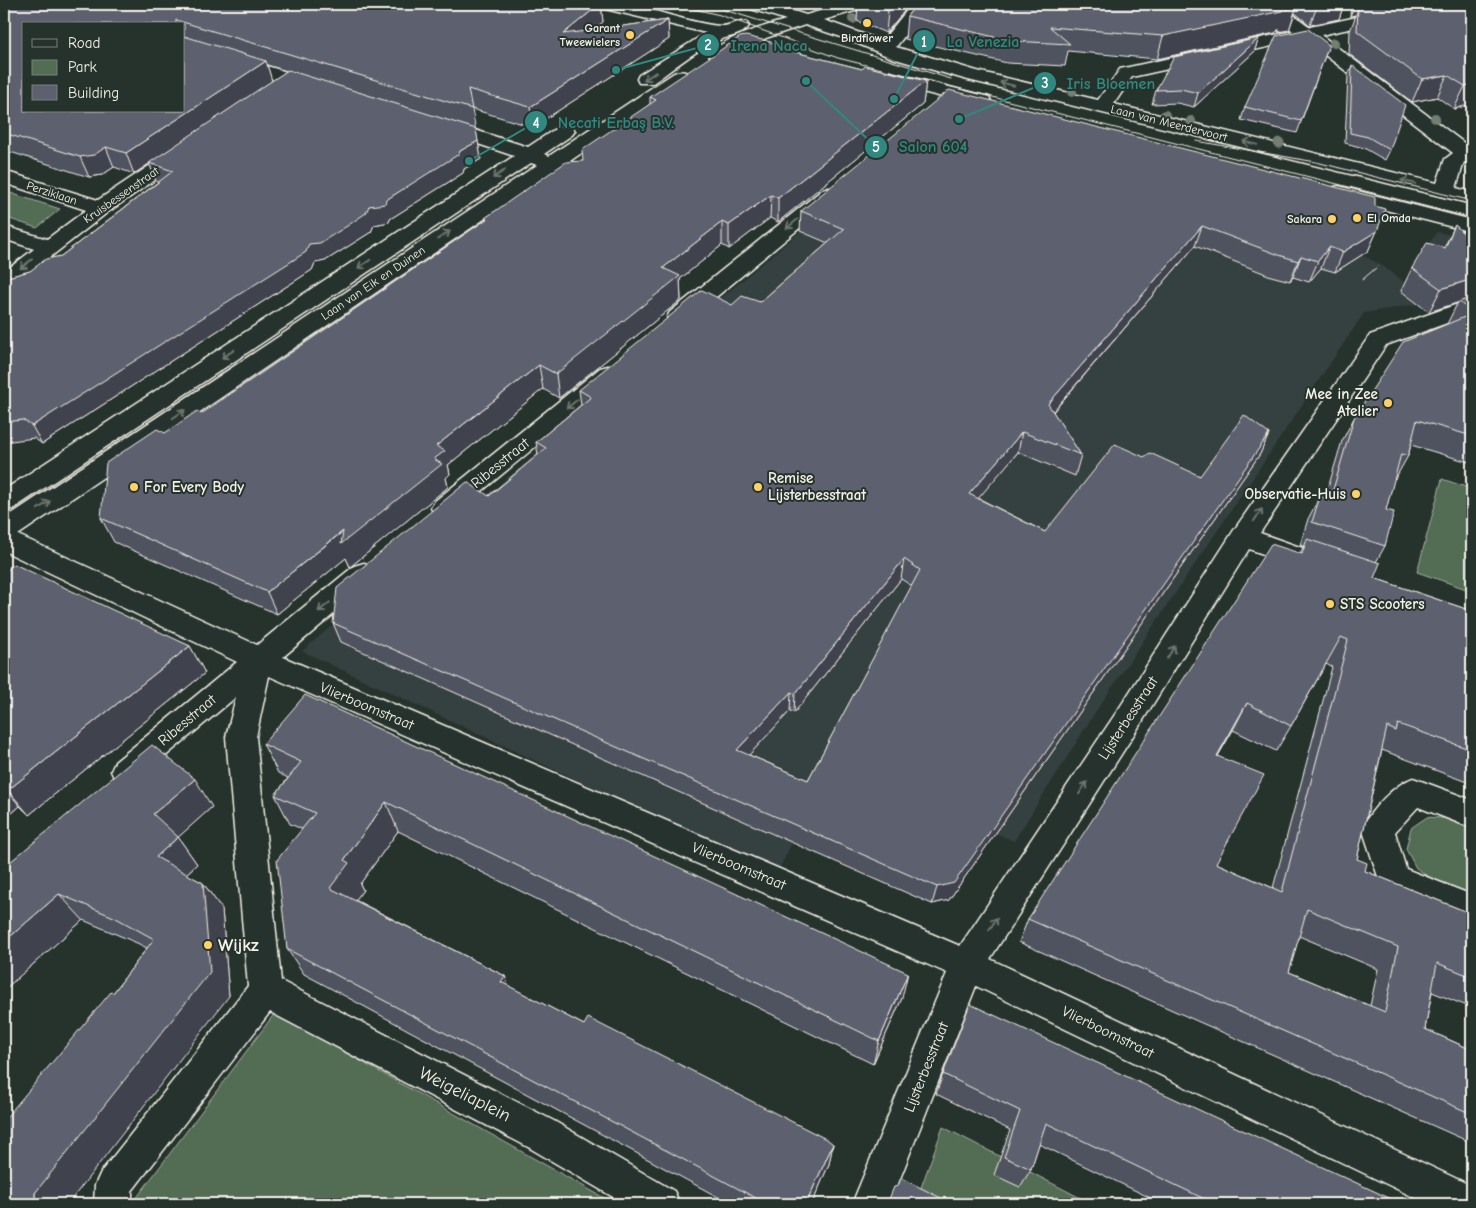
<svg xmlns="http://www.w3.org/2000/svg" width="1476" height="1208" font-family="'Comic Neue',sans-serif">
	<rect width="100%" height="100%" fill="#26332d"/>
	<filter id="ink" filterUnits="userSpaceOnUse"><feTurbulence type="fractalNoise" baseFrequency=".02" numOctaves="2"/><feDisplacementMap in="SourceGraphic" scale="10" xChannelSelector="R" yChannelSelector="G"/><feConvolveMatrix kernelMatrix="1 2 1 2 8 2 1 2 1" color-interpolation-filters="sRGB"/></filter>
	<g filter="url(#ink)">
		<polygon fill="#364040" points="916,134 1203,236 1335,272 1362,255 1383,266 1404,282 1437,232 1472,239 1472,295 1364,313 1096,711 1014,841 830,763 777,874 302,651"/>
		<g fill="#536d54" stroke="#a4af9e">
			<polygon points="4,191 60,209 37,228 4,217"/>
			<polygon points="1442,479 1472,489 1472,591 1417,572"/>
			<polygon points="1427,817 1454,819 1472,825 1472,896 1436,882 1416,868 1406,849 1411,828"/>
			<polygon points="275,1013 615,1204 132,1204"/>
			<polygon points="943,1127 1092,1204 915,1204"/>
		</g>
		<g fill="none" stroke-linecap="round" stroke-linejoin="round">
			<defs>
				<g id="minor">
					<path d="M598 4C643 1 678 22 720 26 729 27 736 20 746 22L749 26C743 35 731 36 722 39 697 48 675 68 653 83H639L637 79 639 75 706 33 601 8Z"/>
					<path d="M746 4H771L806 15 844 4H866L858 10 824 20 882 41 912 4H929L896 47 977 71 1098 100 1120 69 1293 31 1260 4H1279L1310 27 1418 4H1448L1446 8 1321 35 1472 149V164L1464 162 1456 188 1472 192V204L964 79 892 58 844 38 805 25 766 38 724 59H712L709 55C720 39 767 25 786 20L748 8ZM1304 39 1453 153 1445 159 1437 183 1114 104 1132 77Z"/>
					<polygon points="184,41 323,83 325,87 323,91 309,91 184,52"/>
					<polygon points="681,71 688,73 690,77 688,81 18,535 257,645 354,566 364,563 374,566 377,573 374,580 283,657 960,946 1120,707 1234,530 1370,335 1472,299 1472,314 1386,345 1260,533 1314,552 1318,559 1314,566 1305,569 1249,549 1140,725 990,959 1472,1186 1472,1204 1428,1204 976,986 890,1204 852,1204 947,973 269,676 256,737 281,981 554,1121 674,1191 680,1204 625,1204 528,1147 270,1012 132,1191 132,1204 94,1204 95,1185 101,1172 248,986 226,737 236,697 137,780 126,784 115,780 111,771 115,762 237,662 4,551 4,519 537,165 531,163 13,509 4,511 4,490 514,156 436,130 433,126 436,122 450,122 528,147 558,127 572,127 575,131 572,135 544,154 549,156 674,73"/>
					<polygon points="890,72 989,97 991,101 989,105 982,107 883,82 881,78 883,74"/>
					<polygon points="183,146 190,148 193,152 190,156 108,212 12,287 4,289 4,272 34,249 4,239 4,226 47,239 86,210 4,183 4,171 98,200 176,148"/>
					<polygon points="1338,186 1472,220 1472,232 1331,196 1328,192 1331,188"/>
					<polygon points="829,188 836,190 839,194 836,198 686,322 678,324 670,322 667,317 670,312 822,190"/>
					<polygon points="608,366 616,368 620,374 616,380 453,515 444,517 435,515 431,508 435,501 600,368"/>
					<path d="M1413 778 1472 800V828L1418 807 1395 832 1406 869 1472 895V925L1382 889 1362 828C1371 809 1394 785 1413 778Z"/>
				</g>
			</defs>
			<use href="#minor" stroke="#f4f1e8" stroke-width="3"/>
			<use href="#minor" fill="#26332d" fill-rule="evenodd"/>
			<g stroke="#f4f1e8" stroke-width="1">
				<polyline points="673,4 720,15 838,58 1472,218"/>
				<polyline points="721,9 951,79"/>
				<polyline points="1196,141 1316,162 1472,201"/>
				<polyline points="1362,280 1377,267"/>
			</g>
		</g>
		<g fill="#747e73">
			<circle cx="853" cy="19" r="5"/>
			<circle cx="1334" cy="43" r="5"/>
			<circle cx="1072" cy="92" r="5"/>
			<circle cx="1165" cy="115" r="5"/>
			<circle cx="1435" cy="118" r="5"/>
			<circle cx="1191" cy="121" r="5"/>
			<circle cx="1279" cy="143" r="5.5"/>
		</g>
		<g fill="#50535f" stroke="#f4f1e8" fill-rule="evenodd">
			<path d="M4 4H601L603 22 593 30 668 20 669 39 533 127 472 109 481 159 464 169 463 173 390 219 389 222 374 225 371 232 352 244 325 261 315 263 312 270 42 444 34 438 4 442V278L30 271 61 256 158 182 156 181 149 163 134 174 114 167 102 175 89 177 4 150ZM24 24H184V111ZM267 65 287 71 198 130 272 81Z"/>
			<polygon points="858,4 910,4 886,33 857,21"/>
			<polygon points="917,4 1344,4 1339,19 1310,25 1295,13 1289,30 1278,32 1279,29 1275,33 1157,59 1068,51 1065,66 1007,63 905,39 907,16"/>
			<polygon points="1351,4 1472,4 1472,104 1454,109 1437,97 1412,102 1349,54 1350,31 1356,15 1350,16"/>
			<polygon points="1259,38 1254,52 1194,107 1177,103 1152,104 1156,90"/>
			<polygon points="1329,45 1297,133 1241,120 1245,107"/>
			<polygon points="783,49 862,69 926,81 923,104 778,222 770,218 729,249 722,245 680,279 681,300 559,398 543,389 448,465 450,474 446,478 448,487 350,567 346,558 277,614 114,542 101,518 165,433 201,414 486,220 485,218 583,161 650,104 650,97"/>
			<polygon points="1352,65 1390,150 1385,160 1364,148 1345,143 1348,75"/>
			<path d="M801 211 1377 231 1368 251 1335 272 1321 268 1309 282 1293 277 1290 281 1271 276 1195 246 1053 412 1081 455 1075 476 1018 452 978 498 1045 532 1144 457 1200 476 1269 434 1260 454 949 900 932 904 793 843 341 642 333 623 538 455 536 442 581 405 579 390 732 305 760 302 828 243 800 231ZM901 579 912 586 808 780 749 755 790 711 794 713Z"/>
			<path d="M1455 225 1471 240 1472 237V463L1411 445 1408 456 1395 479 1394 478 1386 510 1385 546 1376 562 1374 578 1472 611V784L1382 750 1357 859 1365 871 1472 914V1008L1432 992 1425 1029 1472 1050V1143L1019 942 1028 919 1300 553 1304 546 1300 545 1308 519 1320 496 1325 498 1342 441 1354 418 1447 324 1458 302 1429 312 1401 291 1412 268 1444 248ZM1326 664 1332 667 1273 888 1216 863 1218 756 1233 730 1276 751 1291 726ZM1299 936 1378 969 1370 1006 1289 972Z"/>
			<polygon points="4,572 190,646 205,673 29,815 20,806 4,820"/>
			<polygon points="263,744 902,998 873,1064 398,831 360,884 363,890 355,900 505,976 508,986 584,1025 833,1144 829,1164 812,1204 731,1204 304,974 287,949 302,829 290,824 275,795 288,778 278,773"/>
			<polygon points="212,807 178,837 197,864 186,874 203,883 222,909 229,996 113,993 147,948 137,943 83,920 4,990 4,867"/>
			<polygon points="943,1074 1402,1204 1163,1204 1039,1144 1031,1169 1020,1187 994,1175 1010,1130 936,1094"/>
		</g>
		<g fill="#41434d" stroke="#f4f1e8">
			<polygon points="600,4 601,4 603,22 565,54 563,34"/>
			<polygon points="894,4 910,4 886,33 888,11"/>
			<polygon points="1318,4 1344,4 1339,19 1310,25"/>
			<polygon points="1355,4 1410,4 1358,8 1356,15 1350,16"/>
			<polygon points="1287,6 1296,8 1289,30 1278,32 1279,29 1275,33 1157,59 1163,36"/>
			<polygon points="668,20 669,39 533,127 530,107"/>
			<polygon points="1259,38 1254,52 1194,107 1198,93"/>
			<polygon points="266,61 272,81 134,174 126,153"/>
			<polygon points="1447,75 1437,97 1412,102 1422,79"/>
			<polygon points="926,81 923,104 778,222 778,198"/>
			<polygon points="1472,84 1472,104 1454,109 1465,86"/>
			<polygon points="478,141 481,159 464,169 463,173 390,219 389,222 374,225 371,232 352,244 325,261 315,263 312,270 42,444 32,426 309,244 369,206 386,200 460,151"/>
			<polygon points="106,147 114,167 102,175 89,177 80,157"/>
			<polygon points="771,195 770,218 729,249 729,225"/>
			<polygon points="722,222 722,245 680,279 681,300 559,398 556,374 663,268"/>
			<polygon points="1202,226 1195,246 1042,424 1048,404"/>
			<polygon points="1377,231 1368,251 1335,272 1343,252"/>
			<polygon points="1329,247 1321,268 1309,282 1318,261"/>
			<polygon points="1301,256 1293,277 1290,281 1298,261"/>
			<polygon points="1472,279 1472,298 1429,312 1441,289"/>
			<polygon points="539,365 543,389 448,465 450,474 446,478 448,487 350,567 346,558 277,614 267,592 434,459 436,446"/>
			<polygon points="1022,432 1018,452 965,514 969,494"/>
			<polygon points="1269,434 1260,454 949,900 932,904 937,887"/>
			<polygon points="904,559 901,579 794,713 795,694"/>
			<polygon points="190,646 205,673 29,815 8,790"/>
			<polygon points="791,692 790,711 737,768 737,750"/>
			<polygon points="1247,703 1233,730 1203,781 1217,756"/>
			<polygon points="195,779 212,807 173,842 153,814"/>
			<polygon points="4,787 20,806 4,820"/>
			<polygon points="386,802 398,831 360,884 363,890 345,915 330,888 344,860"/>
			<polygon points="178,837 197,864 175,884 156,857"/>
			<polygon points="203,883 222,909 229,996 68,1204 35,1204 35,1193"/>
			<polygon points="59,894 83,920 4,990 4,942"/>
			<polygon points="908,973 902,998 873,1064 879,1041"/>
			<polygon points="505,976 513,1000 501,982"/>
			<polygon points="833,1144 829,1164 812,1204 806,1204"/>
		</g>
		<g fill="#5d606e" stroke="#f4f1e8" fill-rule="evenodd">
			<polygon points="4,4 60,4 71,7 103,5 103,4 600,4 563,34 668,20 530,107 468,89 472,109 176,20 176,24 24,24 24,111 184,111 184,36 266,61 126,153 106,147 94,155 80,157 4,133 4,34 8,30 4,29"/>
			<polygon points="871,4 894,4 888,11"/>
			<polygon points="917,4 1291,4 1296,8 1286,10 1287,6 1282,11 1163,36 1050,27 1070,44 1011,41 907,16"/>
			<polygon points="1380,4 1472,4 1472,84 1465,86 1447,75 1422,79 1357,31 1358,8"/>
			<polygon points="1308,29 1329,45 1301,121 1245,107 1276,36"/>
			<polygon points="746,36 783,45 779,48 862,69 865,66 926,81 778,198 771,195 729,225 722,222 663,268 680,276 556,374 539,365 436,446 445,451 434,459 442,464 341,544 343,531 267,592 101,518 106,463 157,429 165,433 197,411 201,414 487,219 485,218 566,162 583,161 582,150 656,100 650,97 740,37"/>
			<polygon points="1259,38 1198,93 1181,89 1156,90 1174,57"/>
			<polygon points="1352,65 1405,105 1390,150 1368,137 1350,133"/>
			<polygon points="288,70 476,129 478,141 460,151 459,154 386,200 385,204 369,206 366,213 347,226 320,243 309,244 306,252 32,426 23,420 4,422 4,278 30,271 46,259 61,256 173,171 149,163"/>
			<path d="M949 90 1375 197V206L1385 209 1377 231 1343 252 1329 247 1318 261 1301 256 1298 261 1279 255 1202 226 1048 404 1081 455 1022 432 969 494 1045 532 1115 444 1144 457 1150 453 1200 476 1244 415 1269 434 954 883 937 887 795 825 333 623 337 588 467 482 489 496 546 448 536 442 591 397 579 390 702 290 732 305 742 296 760 302 844 229 801 211ZM904 559 920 570 808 780 737 750 791 692 795 694Z"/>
			<polygon points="1455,225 1472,242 1472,279 1441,289 1412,268 1427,243 1445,248"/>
			<polygon points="1472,297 1472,312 1459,302"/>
			<polygon points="1472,314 1472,436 1417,420 1408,456 1401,454 1386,510 1394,512 1385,546 1312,522 1320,496 1330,500 1354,418 1403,342"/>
			<path d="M1307 539 1380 563 1374 578 1472 611V750L1398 724 1396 731 1387 727 1357 859 1367 863 1365 871 1472 914V977L1437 963 1425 1029 1472 1050V1114L1028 919 1271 544 1302 554ZM1341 637 1348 640 1282 892 1216 863 1264 775 1217 756 1247 703 1291 726ZM1307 909 1398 947 1385 1012 1289 972Z"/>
			<polygon points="14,564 190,646 8,790 4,786 4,572 6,571"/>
			<polygon points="305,695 908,973 879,1041 386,802 344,860 349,863 330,888 505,976 501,982 584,1025 588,1018 828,1140 833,1144 806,1204 767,1204 287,949 277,860 315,813 275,795 301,762 263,744"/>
			<polygon points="152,745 195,779 153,814 178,837 156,857 203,883 210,972 35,1193 35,1204 4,1204 4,1120 111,992 113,993 154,939 116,918 59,894 4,942 4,867"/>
			<polygon points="970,1004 1402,1204 1215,1204 1046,1123 1031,1169 1004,1157 1020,1111 943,1074"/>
			<polygon points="901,1178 953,1204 887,1204 894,1187 898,1186"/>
		</g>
		<defs><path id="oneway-shaft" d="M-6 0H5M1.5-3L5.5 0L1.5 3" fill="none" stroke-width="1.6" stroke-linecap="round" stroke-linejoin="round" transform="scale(1.25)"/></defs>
		<g stroke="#6e766e">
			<use href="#oneway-shaft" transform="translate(650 76) rotate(147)"/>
			<use href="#oneway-shaft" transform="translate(1007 84) rotate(-166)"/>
			<use href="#oneway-shaft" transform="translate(1250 143) rotate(-166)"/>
			<use href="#oneway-shaft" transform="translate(499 174) rotate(146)"/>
			<use href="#oneway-shaft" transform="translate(1408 182) rotate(-166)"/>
			<use href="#oneway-shaft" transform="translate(792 224) rotate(141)"/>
			<use href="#oneway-shaft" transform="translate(444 235) rotate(-34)"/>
			<use href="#oneway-shaft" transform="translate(26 264) rotate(142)"/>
			<use href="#oneway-shaft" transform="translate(364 264) rotate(146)"/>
			<use href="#oneway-shaft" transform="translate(228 354) rotate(146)"/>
			<use href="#oneway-shaft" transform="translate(572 404) rotate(141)"/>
			<use href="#oneway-shaft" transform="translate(179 414) rotate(-34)"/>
			<use href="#oneway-shaft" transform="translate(44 505) rotate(-34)"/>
			<use href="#oneway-shaft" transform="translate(1258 515) rotate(-56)"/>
			<use href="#oneway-shaft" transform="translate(324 607) rotate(141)"/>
			<use href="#oneway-shaft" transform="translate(1171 652) rotate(-58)"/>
			<use href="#oneway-shaft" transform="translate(1083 788) rotate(-57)"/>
			<use href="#oneway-shaft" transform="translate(993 924) rotate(-57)"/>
		</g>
	</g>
	<g fill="#ffd166" stroke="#26332d" stroke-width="2">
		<circle cx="867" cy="23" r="5"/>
		<circle cx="630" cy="35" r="5"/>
		<circle cx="1357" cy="218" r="5"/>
		<circle cx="1332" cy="219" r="5"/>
		<circle cx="1388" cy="403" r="5"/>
		<circle cx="134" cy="487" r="5"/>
		<circle cx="758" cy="487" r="5"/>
		<circle cx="1356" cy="494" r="5"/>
		<circle cx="1330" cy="604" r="5"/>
		<circle cx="208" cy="945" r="5"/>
	</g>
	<g text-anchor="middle" stroke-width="4" stroke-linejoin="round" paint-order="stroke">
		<g font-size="12" font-weight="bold" fill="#f4f1e8" stroke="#26332d" text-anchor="end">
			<text x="620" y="32">Garant<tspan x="620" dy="14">Tweewielers</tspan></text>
			<text x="867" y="42" text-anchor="middle">Birdflower</text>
			<text x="1367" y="222" text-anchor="start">El Omda</text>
			<text x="1322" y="223">Sakara</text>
		</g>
		<g font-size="12" fill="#f4f1e8" stroke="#26332d">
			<text transform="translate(1169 123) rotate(14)" y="4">Laan van Meerdervoort</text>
			<text transform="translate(52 193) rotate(18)" y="4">Perziklaan</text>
			<text transform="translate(121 195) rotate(-35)" y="4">Kruisbessenstraat</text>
			<text transform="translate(373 283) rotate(-34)" y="4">Laan van Eik en Duinen</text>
		</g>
		<g font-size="15" font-weight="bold" fill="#f4f1e8" stroke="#26332d" text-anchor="start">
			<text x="1378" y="399" text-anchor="end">Mee in Zee<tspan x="1378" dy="17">Atelier</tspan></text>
			<text x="768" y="483">Remise<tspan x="768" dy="17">Lijsterbesstraat</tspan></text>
			<text x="144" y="492">For Every Body</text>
			<text x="1346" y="499" text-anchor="end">Observatie-Huis</text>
			<text x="1340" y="609">STS Scooters</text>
		</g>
		<g font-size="15" fill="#f4f1e8" stroke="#26332d">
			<text transform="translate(500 463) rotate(-39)" y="5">Ribesstraat</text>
			<text transform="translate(367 706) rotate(23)" y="5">Vlierboomstraat</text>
			<text transform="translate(1128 718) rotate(-57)" y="5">Lijsterbesstraat</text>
			<text transform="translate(187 720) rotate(-40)" y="5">Ribesstraat</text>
			<text transform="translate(739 866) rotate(23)" y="5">Vlierboomstraat</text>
			<text transform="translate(1108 1032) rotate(26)" y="5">Vlierboomstraat</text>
			<text transform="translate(926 1067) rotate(-68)" y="5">Lijsterbesstraat</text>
		</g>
		<g font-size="18" font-weight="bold" fill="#f4f1e8" stroke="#26332d" text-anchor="start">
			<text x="218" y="951">Wijkz</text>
		</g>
		<g font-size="18" fill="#f4f1e8" stroke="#26332d">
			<text transform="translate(465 1094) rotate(27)" y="6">Weigeliaplein</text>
		</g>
	</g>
	<path fill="none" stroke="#318880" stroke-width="2" d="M894 99L924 41M616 70L708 45M959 119L1045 83M469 161L536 122M806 81L876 147"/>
	<g fill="#318880" stroke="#26332d" stroke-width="2">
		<circle cx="894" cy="99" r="5"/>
		<circle cx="616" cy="70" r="5"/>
		<circle cx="959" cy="119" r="5"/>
		<circle cx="469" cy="161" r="5"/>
		<circle cx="806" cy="81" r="5"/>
		<circle cx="924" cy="41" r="12"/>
		<circle cx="708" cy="45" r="12"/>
		<circle cx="1045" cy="83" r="12"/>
		<circle cx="536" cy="122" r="12"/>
		<circle cx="876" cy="147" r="12"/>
	</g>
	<g font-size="15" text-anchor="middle" font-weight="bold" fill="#fff">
		<text x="924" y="47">1</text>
		<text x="708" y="50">2</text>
		<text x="1045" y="88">3</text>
		<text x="536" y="128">4</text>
		<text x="876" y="152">5</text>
	</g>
	<g font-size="16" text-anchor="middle" font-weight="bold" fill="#318880" stroke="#26332d" stroke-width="4" stroke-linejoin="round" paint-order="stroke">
		<text x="983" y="47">La Venezia</text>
		<text x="769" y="51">Irena Naca</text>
		<text x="1111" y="89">Iris Bloemen</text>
		<text x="616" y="128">Necati Erbaş B.V.</text>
		<text x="933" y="152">Salon 604</text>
	</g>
	<rect width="1476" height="1208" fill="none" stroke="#26332d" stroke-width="20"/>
	<rect x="10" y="10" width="1456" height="1188" fill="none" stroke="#f4f1e8" stroke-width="2" filter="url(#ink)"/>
	<rect x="22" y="22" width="162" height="90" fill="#26332d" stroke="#787f78"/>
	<rect x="32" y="39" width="25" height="8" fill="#26332d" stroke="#787f78"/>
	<text x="68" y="48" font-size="15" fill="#f4f1e8">Road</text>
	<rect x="32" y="60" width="25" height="15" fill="#536d54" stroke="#787f78"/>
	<text x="68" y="72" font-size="15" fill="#f4f1e8">Park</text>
	<rect x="32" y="85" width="25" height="15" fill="#5d606e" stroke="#787f78"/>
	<text x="68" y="98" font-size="15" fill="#f4f1e8">Building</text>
</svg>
